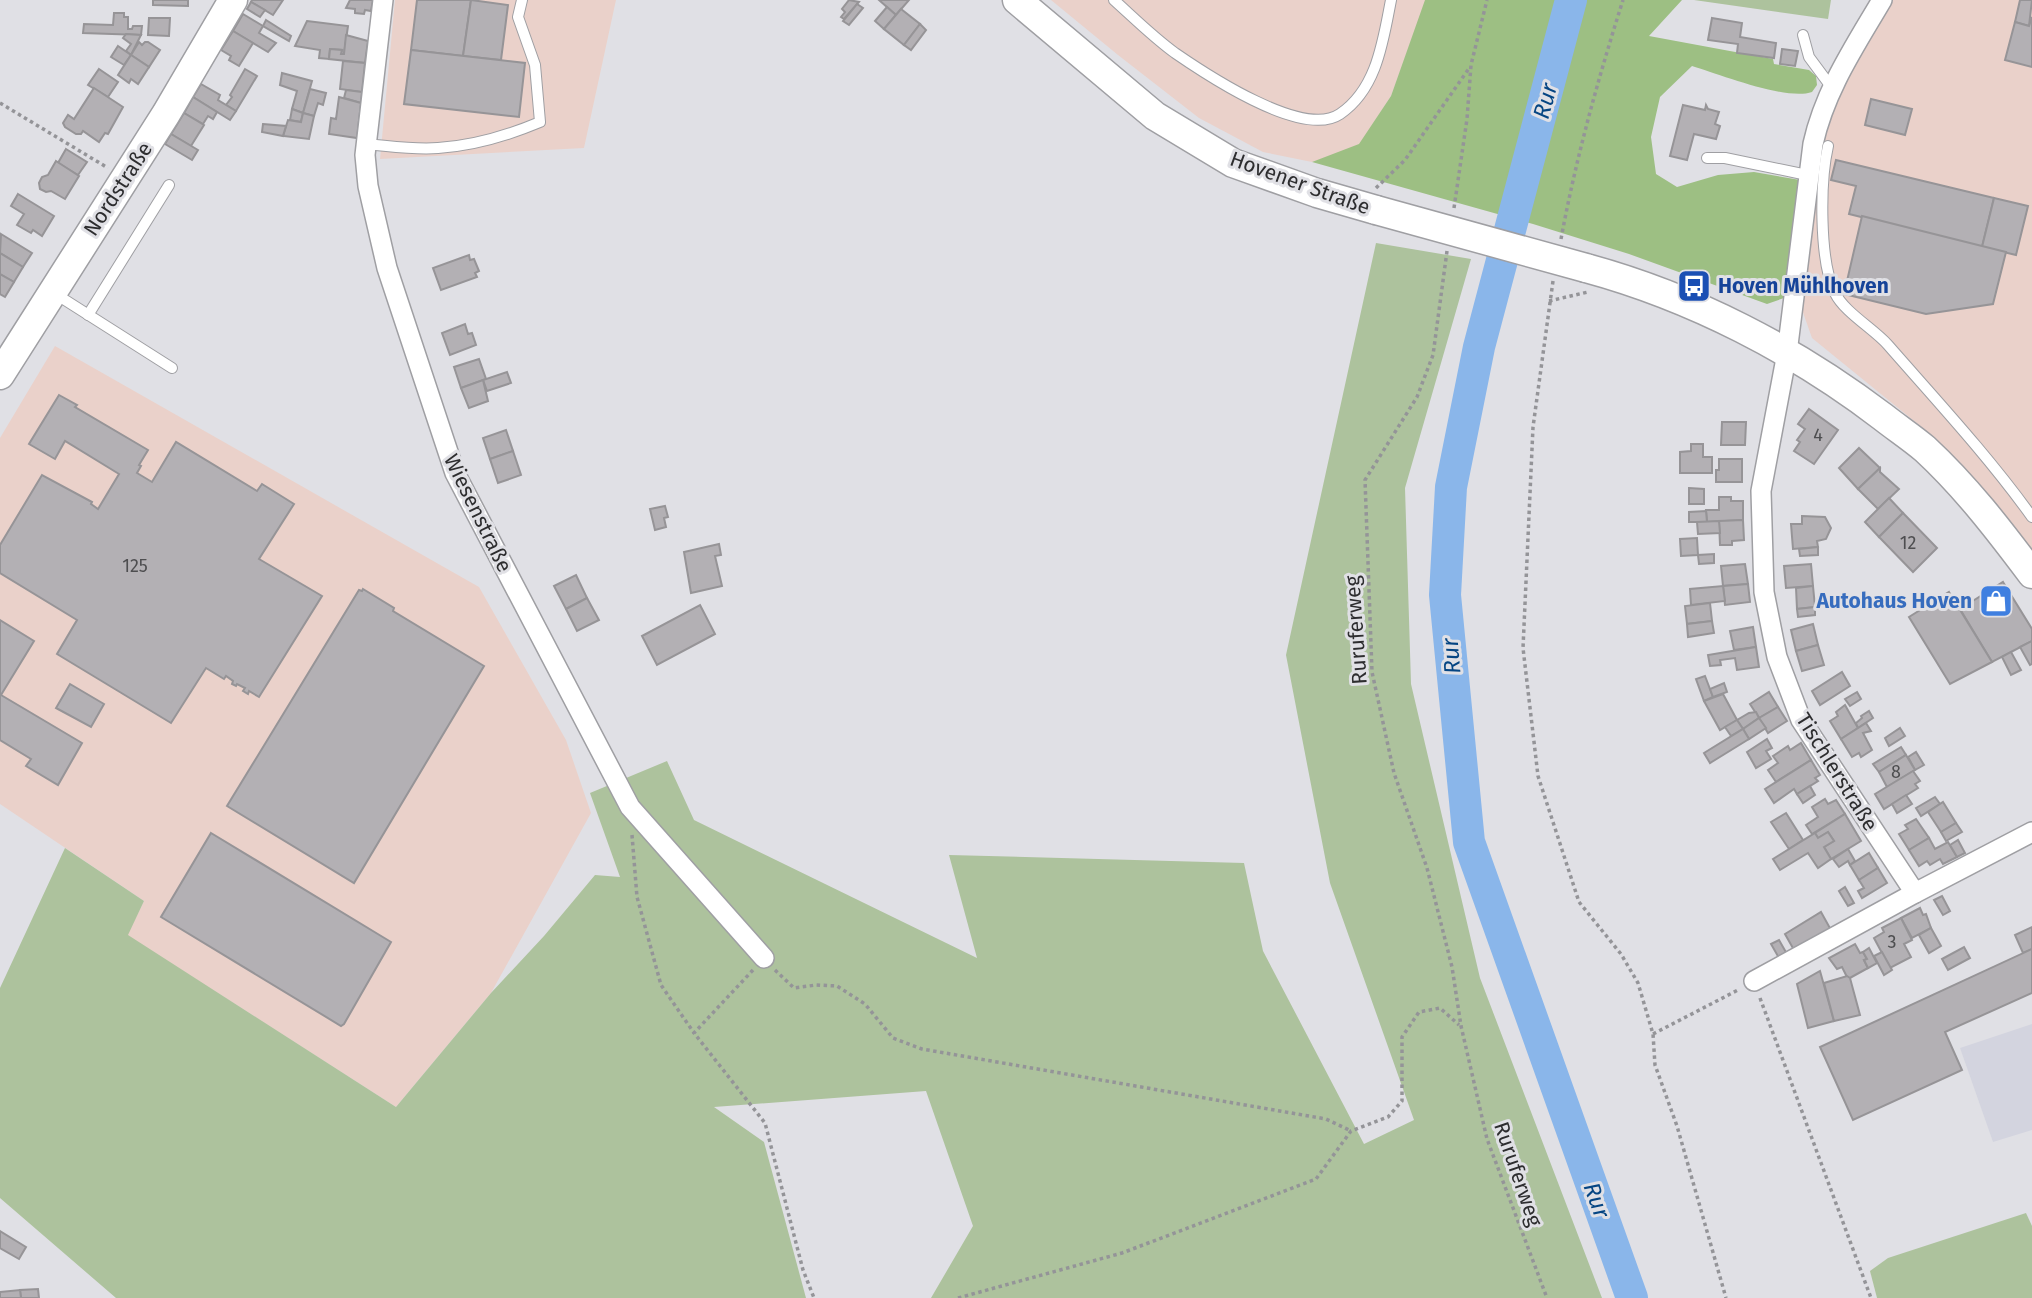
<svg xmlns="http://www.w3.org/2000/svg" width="2032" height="1298" font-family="'Fira Sans',sans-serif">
	<rect width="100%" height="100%" fill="#e0e0e5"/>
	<polygon fill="#d3d4df" points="2032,1024 2032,1130 1993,1142 1960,1048"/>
	<g fill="#ead1ca">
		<polygon points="395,0 616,0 584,148 380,159"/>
		<polygon points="1051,0 1426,0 1391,96 1358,147 1312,162 1263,152 1199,118 1118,55"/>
		<polygon points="1891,0 2032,0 2032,551 1994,501 1935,438 1812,338 1800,304 1826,119 1850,72"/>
		<polygon points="55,346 479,587 566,740 591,813 491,993 396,1107 127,935 144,901 0,804 0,438"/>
	</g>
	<g fill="#adc29d">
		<polygon points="1694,0 1831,0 1828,19"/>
		<polygon points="1376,243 1471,259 1405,488 1411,684 1480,978 1602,1298 931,1298 973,1226 926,1091 714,1107 764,1142 806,1298 116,1298 0,1198 0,988 65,848 144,901 128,935 396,1107 491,993 544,936 595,875 620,877 590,793 667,761 694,820 977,958 949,855 1244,863 1263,951 1364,1144 1414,1120 1330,883 1286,655"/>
		<polygon points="2026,1213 2032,1226 2032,1298 1877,1298 1870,1271 1888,1258"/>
	</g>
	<path fill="#9dbf83" d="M1425 0H1682L1649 36 1773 59 1774 64 1809 70 1816 76 1817 85 1812 92C1786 101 1719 74 1692 66L1660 97 1651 137 1656 174 1677 187 1718 175 1754 172 1800 180 1784 298 1767 304 1629 254 1533 224 1312 162 1359 144 1391 96Z"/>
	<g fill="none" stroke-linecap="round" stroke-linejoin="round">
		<polyline stroke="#8ab6ea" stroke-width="32" points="1571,0 1479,347 1451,487 1445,595 1469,842 1632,1298"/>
	</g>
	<g fill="#b3b0b4" stroke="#969497" stroke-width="2">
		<polygon points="153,0 188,0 188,6 153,5"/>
		<polygon points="252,0 283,0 273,15 251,2"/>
		<polygon points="350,0 373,0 371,11 365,10 364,14 355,13 355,9 346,8"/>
		<polygon points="417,0 471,0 463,56 411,50"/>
		<polygon points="471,0 508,5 501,60 463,56"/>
		<polygon points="849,0 859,2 844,19 841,17 845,12 842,9"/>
		<polygon points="879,0 909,0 896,15"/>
		<polygon points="2020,0 2032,0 2029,26 2015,22"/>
		<polygon points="251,2 265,10 260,17 247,9"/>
		<polygon points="857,4 863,8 849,25 843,21"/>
		<polygon points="887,7 896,15 884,29 875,21"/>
		<polygon points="901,9 920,24 904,45 884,29"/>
		<polygon points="114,13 124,13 124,17 128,17 128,29 132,29 133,26 142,26 141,35 83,33 84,24 113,25"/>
		<polygon points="243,14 263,26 259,33 276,43 268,52 233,31"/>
		<polygon points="2032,17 2032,67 2005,60 2015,22 2029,26"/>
		<polygon points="149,18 170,18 169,36 148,35"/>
		<polygon points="1712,18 1742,23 1740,37 1776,43 1774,58 1737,53 1738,44 1708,40"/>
		<polygon points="266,20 291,36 289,41 263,26"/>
		<polygon points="307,21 348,26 344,54 341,54 342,50 330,49 329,59 319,58 320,50 295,46"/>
		<polygon points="920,24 926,30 911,50 904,45"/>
		<polygon points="233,31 253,43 239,66 229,60 231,56 221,50"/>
		<polygon points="126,34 141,35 131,55 126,51 131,44 123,38"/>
		<polygon points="346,35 368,41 365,63 329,59 330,49 342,50 341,54 344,54"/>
		<polygon points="139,42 142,45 145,42 148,42 160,50 149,67 131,55"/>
		<polygon points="118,46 131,55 124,65 111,57"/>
		<polygon points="1782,49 1798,51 1795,66 1780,64"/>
		<polygon points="411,50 525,63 519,117 404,104"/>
		<polygon points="131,55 149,67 138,84 131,79 129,83 118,75"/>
		<polygon points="343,61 365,63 362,92 340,89"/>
		<polygon points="99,69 118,82 108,97 88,85"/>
		<polygon points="245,69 257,76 236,111 226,105 232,97 230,95"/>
		<polygon points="282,73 312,81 303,113 292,109 297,91 280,85"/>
		<polygon points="201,84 220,95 218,100 236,111 230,120 193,97"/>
		<polygon points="94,88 123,107 108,134 105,133 99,142 83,131 81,134 76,134 65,127 63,123 68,115 74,119"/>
		<polygon points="310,89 326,93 323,105 318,103 314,116 303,113"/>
		<polygon points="346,90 362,92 361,103 344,98"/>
		<polygon points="193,97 217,112 213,119 208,116 203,124 184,113"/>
		<polygon points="339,97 361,103 357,138 329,134 331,118 336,119"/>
		<polygon points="1871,99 1912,109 1905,135 1865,125"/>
		<polygon points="1683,105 1705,110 1706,105 1708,109 1719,112 1715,124 1720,126 1716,139 1694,134 1687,160 1670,156"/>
		<polygon points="292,109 303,113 301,122 290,120"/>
		<polygon points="184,113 204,125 191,146 171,134"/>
		<polygon points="303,113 314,116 309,139 283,136 288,120 301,122"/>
		<polygon points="263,124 286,126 283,136 262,132"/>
		<polygon points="171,134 198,150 192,160 165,144"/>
		<polygon points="66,149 87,162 78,175 58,163"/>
		<polygon points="1836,160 1994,198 1982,247 1849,214 1856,186 1831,180"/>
		<polygon points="56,161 79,176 65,199 51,191 46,192 40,189 39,183 42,177 48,175"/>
		<polygon points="18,194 54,216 42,236 33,230 31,233 17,225 24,214 11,206"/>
		<polygon points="1994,198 2028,206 2016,255 1982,247"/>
		<polygon points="1862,216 2006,252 1993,304 1926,314 1844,294"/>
		<polygon points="1,234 32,253 23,267 0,253"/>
		<polygon points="0,253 23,267 14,282 0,274"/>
		<polygon points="469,255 470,260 474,259 479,271 475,273 477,277 441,290 433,268"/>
		<polygon points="0,274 14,282 5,297 0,294"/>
		<polygon points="465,324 468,334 472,333 476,345 450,355 442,333"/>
		<polygon points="479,359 486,379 461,388 454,367"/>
		<polygon points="507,372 511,383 487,391 483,380"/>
		<polygon points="483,380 488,401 469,408 461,388"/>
		<polygon points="59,395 77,405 75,407 148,450 139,465 141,466 137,473 152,482 176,442 257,491 262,484 294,504 259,559 322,596 259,697 249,691 248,694 243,691 245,688 237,684 236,686 232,684 233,681 226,676 224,679 206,668 171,723 57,654 77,620 0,573 0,545 42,475 92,502 91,504 98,509 119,474 65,441 55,459 29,444"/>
		<polygon points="1809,409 1838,430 1814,464 1794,451 1800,442 1797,440 1805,429 1798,424"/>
		<polygon points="1722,422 1746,422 1745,445 1721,445"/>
		<polygon points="506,430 513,451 490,459 483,438"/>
		<polygon points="1691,444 1703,444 1703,457 1712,457 1712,473 1680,473 1680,452 1691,451"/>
		<polygon points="1859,448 1880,468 1858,489 1839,468"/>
		<polygon points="513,451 521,475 498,483 490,459"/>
		<polygon points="1719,459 1742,459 1742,482 1716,482 1716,470 1719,470"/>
		<polygon points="1880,468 1880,472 1899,489 1878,509 1858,489"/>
		<polygon points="1689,488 1704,489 1704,504 1689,504"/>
		<polygon points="1719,497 1731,497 1731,501 1743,501 1743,520 1707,522 1706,510 1719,510"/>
		<polygon points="1889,498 1903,513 1879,537 1865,522"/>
		<polygon points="665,506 668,517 664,518 666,527 655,530 650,509"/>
		<polygon points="1706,511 1707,522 1689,522 1689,512"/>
		<polygon points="1903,513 1937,548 1913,572 1879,537"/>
		<polygon points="1802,516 1825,517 1831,528 1826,539 1817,541 1818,547 1793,549 1791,524 1802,524"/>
		<polygon points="1743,520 1744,540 1732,541 1732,545 1720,545 1719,521"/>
		<polygon points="1719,521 1720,533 1698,534 1697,522"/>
		<polygon points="1697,538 1698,555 1681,556 1680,539"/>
		<polygon points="719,544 721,555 715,556 722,586 691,593 684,552"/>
		<polygon points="1818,547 1818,555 1800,556 1799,549"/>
		<polygon points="1714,554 1714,563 1699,564 1698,555"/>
		<polygon points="1745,564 1748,584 1723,586 1721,566"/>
		<polygon points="1811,564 1813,586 1786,588 1784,566"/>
		<polygon points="576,575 587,598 566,609 554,586"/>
		<polygon points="2003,582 2032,629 2032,641 1992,662 1960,609"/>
		<polygon points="1748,584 1750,602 1725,605 1723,586"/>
		<polygon points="1723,586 1725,601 1691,605 1690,589"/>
		<polygon points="1813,586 1815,607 1797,609 1796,588"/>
		<polygon points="363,589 394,608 393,611 484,666 354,883 227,806 359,590 362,591"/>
		<polygon points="1949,592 1992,662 1950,684 1909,617"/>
		<polygon points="587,598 599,620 577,631 566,609"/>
		<polygon points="1710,603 1712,621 1687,624 1685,606"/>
		<polygon points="700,605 715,634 657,665 642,636"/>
		<polygon points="1815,607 1815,615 1798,617 1797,609"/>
		<polygon points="0,620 34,641 1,695 82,743 58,785 26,766 31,759 0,740"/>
		<polygon points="1712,621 1714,633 1688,637 1687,624"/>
		<polygon points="1813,624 1818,645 1796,651 1791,630"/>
		<polygon points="1753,627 1756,647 1734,650 1730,631"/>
		<polygon points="2032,641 2032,664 2030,665 2020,647"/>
		<polygon points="1818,645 1824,665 1802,671 1796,651"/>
		<polygon points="1756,647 1759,667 1737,670 1735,658 1720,660 1721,665 1710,666 1708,655"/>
		<polygon points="2011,652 2021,670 2011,675 2002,657"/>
		<polygon points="1842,672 1850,686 1820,705 1812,691"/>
		<polygon points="1705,676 1713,697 1704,701 1696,679"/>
		<polygon points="1724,683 1727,692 1713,697 1710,689"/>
		<polygon points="70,684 104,704 91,727 56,708"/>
		<polygon points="1769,692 1778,707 1759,718 1750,704"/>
		<polygon points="1857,692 1861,699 1850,706 1845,699"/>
		<polygon points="1723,694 1737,720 1720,730 1704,701"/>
		<polygon points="1845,705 1858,728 1841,739 1830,721 1838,716 1836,712"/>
		<polygon points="1778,707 1787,721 1768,733 1759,718"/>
		<polygon points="1869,711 1873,718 1858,728 1856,723 1862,718 1861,716"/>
		<polygon points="1756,712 1759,718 1743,729 1737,720 1749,713"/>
		<polygon points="1759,718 1766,728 1749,739 1743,729"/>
		<polygon points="1737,720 1743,729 1731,736 1725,727"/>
		<polygon points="1866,723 1871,731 1863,733 1872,750 1861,757 1859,753 1852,757 1841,739"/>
		<polygon points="1900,728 1905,736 1889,746 1885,738"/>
		<polygon points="1743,729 1749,739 1710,763 1704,753"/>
		<polygon points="1767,739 1772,748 1766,751 1771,759 1756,768 1747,752"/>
		<polygon points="1801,743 1811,760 1776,782 1768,770 1778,763 1773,756 1788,746 1790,750"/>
		<polygon points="1901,747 1906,755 1879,772 1873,764"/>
		<polygon points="1916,752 1924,765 1915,770 1908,757"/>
		<polygon points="1906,755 1915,770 1887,787 1879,772"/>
		<polygon points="1811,760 1820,775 1815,778 1818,781 1797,794 1794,789 1774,803 1765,789"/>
		<polygon points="1913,771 1920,781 1915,784 1918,788 1884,809 1875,794"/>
		<polygon points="1810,786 1815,795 1803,803 1797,794"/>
		<polygon points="1906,795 1912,804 1897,813 1892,804"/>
		<polygon points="1935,797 1940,804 1921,816 1916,808"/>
		<polygon points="1825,799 1828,804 1836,800 1845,814 1812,834 1806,825 1818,817 1812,807"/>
		<polygon points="1943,802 1956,823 1941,832 1928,812"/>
		<polygon points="1786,813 1803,840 1789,849 1771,822"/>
		<polygon points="1845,814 1861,841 1831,859 1824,847 1834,841 1828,832 1818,838 1815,833"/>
		<polygon points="1916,819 1929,838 1909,850 1899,834 1908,829 1905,825"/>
		<polygon points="1956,823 1962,832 1946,841 1941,832"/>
		<polygon points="1828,832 1834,841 1824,847 1831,859 1818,868 1808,853 1780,870 1773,859 1815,833 1818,838"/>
		<polygon points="211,833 391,942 344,1024 341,1026 161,917"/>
		<polygon points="1929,838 1935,849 1948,842 1957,857 1943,864 1940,859 1930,865 1927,861 1919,866 1909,850"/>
		<polygon points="1958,840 1965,853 1957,857 1950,845"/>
		<polygon points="1848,849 1855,861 1850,865 1848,861 1839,867 1833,859"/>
		<polygon points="1869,853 1878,868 1859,880 1850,865"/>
		<polygon points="1878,868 1887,883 1862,898 1858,891 1864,888 1859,880"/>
		<polygon points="1845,887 1854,903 1848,906 1839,891"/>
		<polygon points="1942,896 1950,911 1943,915 1934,900"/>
		<polygon points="1920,908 1923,915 1926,914 1931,928 1912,938 1901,918"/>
		<polygon points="1821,912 1831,930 1794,950 1785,934"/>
		<polygon points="1901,918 1912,940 1904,944 1911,957 1890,968 1874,938 1884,932 1882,928"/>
		<polygon points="2032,927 2032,949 2023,953 2015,935"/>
		<polygon points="1931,928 1941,946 1929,953 1919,935"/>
		<polygon points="1779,940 1787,954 1779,958 1771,944"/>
		<polygon points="1855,944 1860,953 1863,952 1867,959 1864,960 1868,968 1848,979 1842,967 1837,969 1829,958"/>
		<polygon points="1964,947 1970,958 1948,970 1942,959"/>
		<polygon points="1869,948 1877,963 1868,968 1864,960 1867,959 1863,952"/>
		<polygon points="2032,949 2032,993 1945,1032 1962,1070 1853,1120 1820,1047"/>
		<polygon points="1882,952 1892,970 1884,975 1874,956"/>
		<polygon points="1820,971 1834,1021 1808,1028 1797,984"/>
		<polygon points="1847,976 1850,978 1860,1015 1834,1021 1824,983"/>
		<polygon points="0,1231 26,1247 19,1259 0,1248"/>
		<polygon points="38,1289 39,1298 21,1298 20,1290"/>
		<polygon points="20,1290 21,1298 0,1298 0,1292"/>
	</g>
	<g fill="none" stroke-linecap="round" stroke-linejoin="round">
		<defs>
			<g id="lane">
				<path d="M1114 0C1134 18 1153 37 1175 53 1207 75 1303 139 1340 114 1377 89 1383 41 1391 0"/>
				<polyline points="1803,35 1809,57 1832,88"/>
				<path d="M366 144C390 146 414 150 438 148 472 146 509 135 540 122L535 65 518 17 522 0"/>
				<path d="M1828 146C1820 181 1819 261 1835 293 1844 312 1874 329 1888 345 1937 401 1989 457 2032 517"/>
				<polyline points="1707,158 1725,158 1812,176"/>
				<polyline points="54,293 172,368"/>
				<polyline points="88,315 169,185"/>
			</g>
			<g id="street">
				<polyline points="383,0 365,155 368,186 387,268 455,473 630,807 764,958"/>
				<path d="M1882 0C1855 46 1825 90 1813 144L1787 353 1761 491 1764 592 1777 657 1801 720 1915 893 2032 832"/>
				<polyline points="1754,981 1915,893"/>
			</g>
			<g id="secondary">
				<polyline points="1017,0 1155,116 1233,163 1317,193 1376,210"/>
				<path d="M1586 268C1693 297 1795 350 1883 417 1897 428 1912 438 1925 449 1966 487 1999 530 2032 574"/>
				<polyline points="0,375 166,114 233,0"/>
			</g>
		</defs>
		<use href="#lane" stroke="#9f9fa3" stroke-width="12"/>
		<use href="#street" stroke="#9f9fa3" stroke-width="22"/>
		<use href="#secondary" stroke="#9f9fa3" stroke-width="31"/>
		<g stroke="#949498" stroke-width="3.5" stroke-dasharray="3.5 3.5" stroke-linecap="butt">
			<polyline points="0,103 108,168"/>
			<polyline points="1376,188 1405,160 1470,67"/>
			<polyline points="1454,208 1467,119 1471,65 1487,0"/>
			<path d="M1561 239C1576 158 1598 79 1623 0"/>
			<polyline points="1447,251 1433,355 1417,397 1365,480 1372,672 1394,773 1427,868 1452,967 1461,1026 1487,1139 1547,1298"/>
			<polyline points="1553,281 1533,427 1523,648 1538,776 1579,902 1621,954 1638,983 1653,1034 1655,1065 1677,1126 1726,1298"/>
			<polyline points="1549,301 1588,292"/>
			<polyline points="632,835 637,897 661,985 694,1033"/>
			<polyline points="753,970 694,1033 765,1123 803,1270 814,1298"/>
			<polyline points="775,970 794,988 816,985 837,986 865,1004 893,1038 922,1049 1326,1119 1351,1131"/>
			<polyline points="1760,998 1871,1298"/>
			<polyline points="1653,1034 1738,990"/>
			<polyline points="958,1298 1122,1253 1316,1179 1351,1131 1388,1117 1402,1101 1402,1037 1419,1012 1440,1008 1459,1025"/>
		</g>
		<use href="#lane" stroke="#fff" stroke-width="10"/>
		<use href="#street" stroke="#fff" stroke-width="19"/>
		<use href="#secondary" stroke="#fff" stroke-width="28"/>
		<defs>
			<polyline id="secondary-bridge" points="1376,210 1586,268"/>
		</defs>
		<use href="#secondary-bridge" stroke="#9f9fa3" stroke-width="31" stroke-linecap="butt"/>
		<use href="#secondary-bridge" stroke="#fff" stroke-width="28"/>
	</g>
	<defs>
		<symbol id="bus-square" viewBox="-11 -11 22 22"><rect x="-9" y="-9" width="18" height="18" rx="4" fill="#1a4fb4" stroke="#e0e0e5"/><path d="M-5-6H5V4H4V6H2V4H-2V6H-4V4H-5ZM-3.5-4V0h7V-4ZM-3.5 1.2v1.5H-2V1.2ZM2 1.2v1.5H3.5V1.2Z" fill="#fff"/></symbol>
		<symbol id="shop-square" viewBox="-11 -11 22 22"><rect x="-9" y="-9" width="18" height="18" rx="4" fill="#3f7fe0" stroke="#e0e0e5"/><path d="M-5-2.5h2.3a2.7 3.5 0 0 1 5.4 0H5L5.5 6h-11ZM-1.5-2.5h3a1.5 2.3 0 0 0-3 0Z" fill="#fff"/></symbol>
	</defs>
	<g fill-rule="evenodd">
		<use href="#bus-square" x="1675" y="267" width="38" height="38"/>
		<use href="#shop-square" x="1977" y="582" width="38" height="38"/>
	</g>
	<g text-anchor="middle" stroke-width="6" stroke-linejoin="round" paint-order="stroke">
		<g font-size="18" fill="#4e4e50">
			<text x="1818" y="441">4</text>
			<text x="1908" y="549">12</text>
			<text x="135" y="572">125</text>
			<text x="1896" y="778">8</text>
			<text x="1892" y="948">3</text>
		</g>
		<g font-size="21" fill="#2d2d2f" stroke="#e0e0e5">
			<text transform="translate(1300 183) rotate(20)" y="7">Hovener Straße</text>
			<text transform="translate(118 189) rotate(-57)" y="7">Nordstraße</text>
			<text transform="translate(478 513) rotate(64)" y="7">Wiesenstraße</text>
			<text transform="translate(1356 630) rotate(-94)" y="7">Ruruferweg</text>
			<text transform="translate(1837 772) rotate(58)" y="7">Tischlerstraße</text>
			<text transform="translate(1518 1174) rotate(71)" y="7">Ruruferweg</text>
		</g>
		<g font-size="21" font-weight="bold" fill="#164399" stroke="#e0e0e5" text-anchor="start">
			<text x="1718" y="293">Hoven Mühlhoven</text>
		</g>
		<g font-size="21" font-weight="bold" fill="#366cbe" stroke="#e0e0e5" text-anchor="end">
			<text x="1972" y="608">Autohaus Hoven</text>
		</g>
		<g font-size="23" font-style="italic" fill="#054583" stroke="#e0e0e5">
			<text transform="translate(1545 101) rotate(-75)" y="8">Rur</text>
			<text transform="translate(1451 656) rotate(-95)" y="8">Rur</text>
			<text transform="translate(1597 1200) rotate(70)" y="8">Rur</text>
		</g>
	</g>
</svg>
